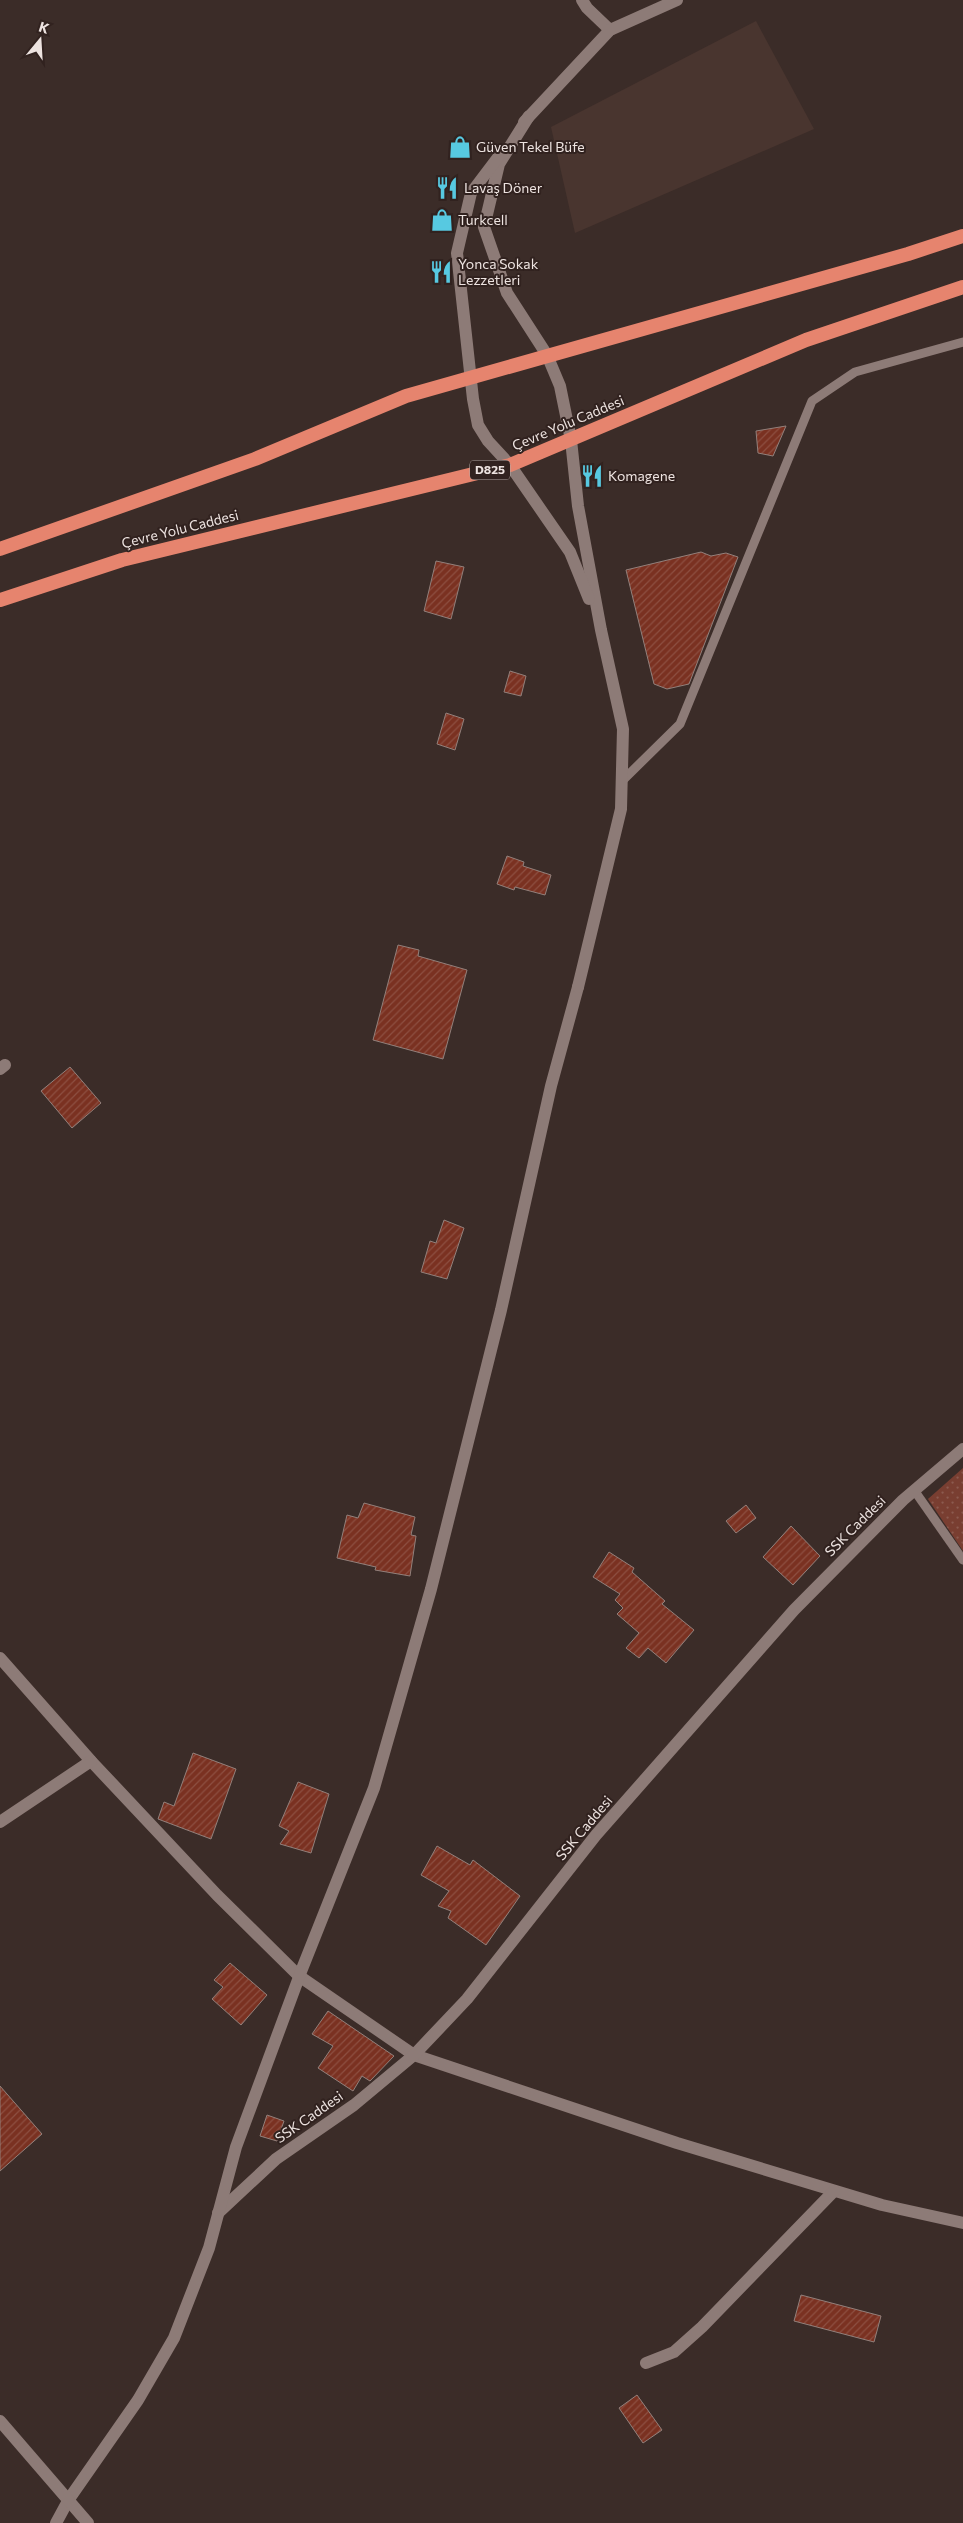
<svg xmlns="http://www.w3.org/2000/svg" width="963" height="2523" font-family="Commissioner,sans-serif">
	<defs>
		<pattern id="green-dots" width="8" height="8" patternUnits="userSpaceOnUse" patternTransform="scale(1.25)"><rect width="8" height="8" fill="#793e31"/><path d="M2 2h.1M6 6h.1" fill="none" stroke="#8c5a4f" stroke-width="1.8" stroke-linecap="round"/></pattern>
		<pattern id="building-hatch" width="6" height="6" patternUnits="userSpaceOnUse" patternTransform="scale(1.25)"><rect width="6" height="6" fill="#7a3121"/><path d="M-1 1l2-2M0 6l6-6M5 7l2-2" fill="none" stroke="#8d4f41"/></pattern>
	</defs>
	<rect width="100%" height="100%" fill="#3b2c28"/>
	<polygon fill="#49352f" points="756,21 814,129 575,233 551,127"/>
	<polygon fill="url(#green-dots)" points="963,1468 963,1551 928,1499"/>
	<g fill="url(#building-hatch)" stroke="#92807b">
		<polygon points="786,426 773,456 758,453 756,431"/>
		<polygon points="701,552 711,556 726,553 738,557 689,684 667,689 654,684 626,570"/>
		<polygon points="436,561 464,567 451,619 424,611"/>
		<polygon points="510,671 526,676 521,696 504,692"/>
		<polygon points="446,713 464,719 455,750 437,744"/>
		<polygon points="507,856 524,862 523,866 551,875 545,895 515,887 514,890 497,884"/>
		<polygon points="398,945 419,950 418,956 467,970 443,1059 373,1040"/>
		<polygon points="70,1067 101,1103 72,1128 41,1091"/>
		<polygon points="444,1220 464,1228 447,1279 421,1272 430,1241 436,1243"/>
		<polygon points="364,1503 415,1517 411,1535 416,1536 410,1576 375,1570 376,1567 337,1558 347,1515 358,1518"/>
		<polygon points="746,1505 756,1518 736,1533 726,1521"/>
		<polygon points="791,1526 820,1556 793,1585 763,1557"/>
		<polygon points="609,1552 634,1568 632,1572 665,1601 662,1604 694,1630 666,1663 648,1648 639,1658 626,1648 639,1633 617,1614 623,1608 615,1600 620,1594 593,1577"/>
		<polygon points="193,1753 236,1769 211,1839 158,1819 164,1802 174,1806"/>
		<polygon points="298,1782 329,1794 311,1853 280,1844 289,1831 279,1826"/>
		<polygon points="437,1846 470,1865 473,1860 520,1896 486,1945 448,1918 451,1911 438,1906 449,1891 421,1875"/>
		<polygon points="230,1963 267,1995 241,2025 212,1999 223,1987 214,1980"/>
		<polygon points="328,2011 394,2056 370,2081 362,2076 353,2091 318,2068 333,2046 312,2034"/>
		<polygon points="0,2086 42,2134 0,2171"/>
		<polygon points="267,2115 284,2121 277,2141 260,2136"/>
		<polygon points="801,2295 881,2316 874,2342 794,2321"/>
		<polygon points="637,2395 662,2430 643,2443 619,2408"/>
	</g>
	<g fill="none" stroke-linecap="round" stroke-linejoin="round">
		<g stroke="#8d7b77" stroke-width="9">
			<polyline points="621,782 680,724 812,401 855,372 963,342"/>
			<polyline points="914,1490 963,1560"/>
		</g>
		<g stroke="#8d7b77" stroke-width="12">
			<polyline points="0,1069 5,1065"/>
			<polyline points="0,1658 91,1761 217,1895 299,1976 414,2055 677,2143 882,2205 963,2223"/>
			<polyline points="0,1822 91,1761"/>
			<polyline points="218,2213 276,2159 354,2105 414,2055 467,1999 596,1835 794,1610 903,1500 963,1449"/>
			<polyline points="646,2363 674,2352 702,2327 834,2191"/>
			<polyline points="56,2523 69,2499 138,2400 174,2338 209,2248 236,2147 302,1969 374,1788 431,1589 501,1310 551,1086 578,987"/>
		</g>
		<g stroke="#8d7b77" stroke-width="12">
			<polyline points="582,0 587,8 610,30"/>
			<polyline points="529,116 499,164 484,227 507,293 547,355 560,386 571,440 578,506 601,630 623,729 621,809 578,987"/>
			<polyline points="524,122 610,30 677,0"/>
			<polyline points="499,156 471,193 457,253 473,399 478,425 488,441 510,465 570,552 589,599"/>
			<polyline points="0,2421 88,2523"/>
		</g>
		<g stroke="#e6846e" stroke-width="14">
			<polyline points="0,549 255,459 406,396 908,254 963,236"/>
			<polyline points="0,600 122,560 510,465 806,340 963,287"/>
		</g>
	</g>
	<defs>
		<symbol id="shop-bare" viewBox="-9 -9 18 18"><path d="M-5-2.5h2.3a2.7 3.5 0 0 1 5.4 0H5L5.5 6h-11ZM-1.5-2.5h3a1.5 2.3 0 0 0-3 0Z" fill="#57c9e1" stroke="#31221f" stroke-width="2.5" paint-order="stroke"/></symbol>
		<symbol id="restaurant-bare" viewBox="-9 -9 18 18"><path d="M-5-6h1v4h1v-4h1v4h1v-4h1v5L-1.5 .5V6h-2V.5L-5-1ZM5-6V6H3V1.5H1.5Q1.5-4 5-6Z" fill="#57c9e1" stroke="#31221f" stroke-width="2.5" paint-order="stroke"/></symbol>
	</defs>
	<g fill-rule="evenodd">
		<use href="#shop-bare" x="444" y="131" width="32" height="32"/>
		<use href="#restaurant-bare" x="431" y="172" width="32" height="32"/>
		<use href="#shop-bare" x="426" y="204" width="32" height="32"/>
		<use href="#restaurant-bare" x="425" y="256" width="32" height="32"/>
		<use href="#restaurant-bare" x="576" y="460" width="32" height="32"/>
	</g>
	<g text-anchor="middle" stroke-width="4" stroke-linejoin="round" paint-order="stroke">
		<rect fill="#31221f" stroke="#b5a9a6" stroke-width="1" x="470" y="460.5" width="40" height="19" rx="4"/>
		<g font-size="12" font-weight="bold" fill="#ede3e0">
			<text x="490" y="474">D825</text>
		</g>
		<g font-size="14" fill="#ede3e0" stroke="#31221f" text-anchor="start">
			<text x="476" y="152">Güven Tekel Büfe</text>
			<text x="464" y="193">Lavaş Döner</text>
			<text x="458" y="225">Turkcell</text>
			<text x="458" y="269">Yonca Sokak<tspan x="458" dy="16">Lezzetleri</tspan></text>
			<text x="608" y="481">Komagene</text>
		</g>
		<g font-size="14" fill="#ede3e0" stroke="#31221f">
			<text transform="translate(568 423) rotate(-23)" y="5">Çevre Yolu Caddesi</text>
			<text transform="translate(180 529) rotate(-14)" y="5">Çevre Yolu Caddesi</text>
			<text transform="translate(855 1526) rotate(-45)" y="5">SSK Caddesi</text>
			<text transform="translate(584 1828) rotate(-50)" y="5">SSK Caddesi</text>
			<text transform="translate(309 2117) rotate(-35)" y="5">SSK Caddesi</text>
		</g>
	</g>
	<g transform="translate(40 40) rotate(18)" stroke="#31221f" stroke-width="4" paint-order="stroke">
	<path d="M0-4L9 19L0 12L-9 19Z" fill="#ede3e0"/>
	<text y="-8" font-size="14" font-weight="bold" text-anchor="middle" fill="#ede3e0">K</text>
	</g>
</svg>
